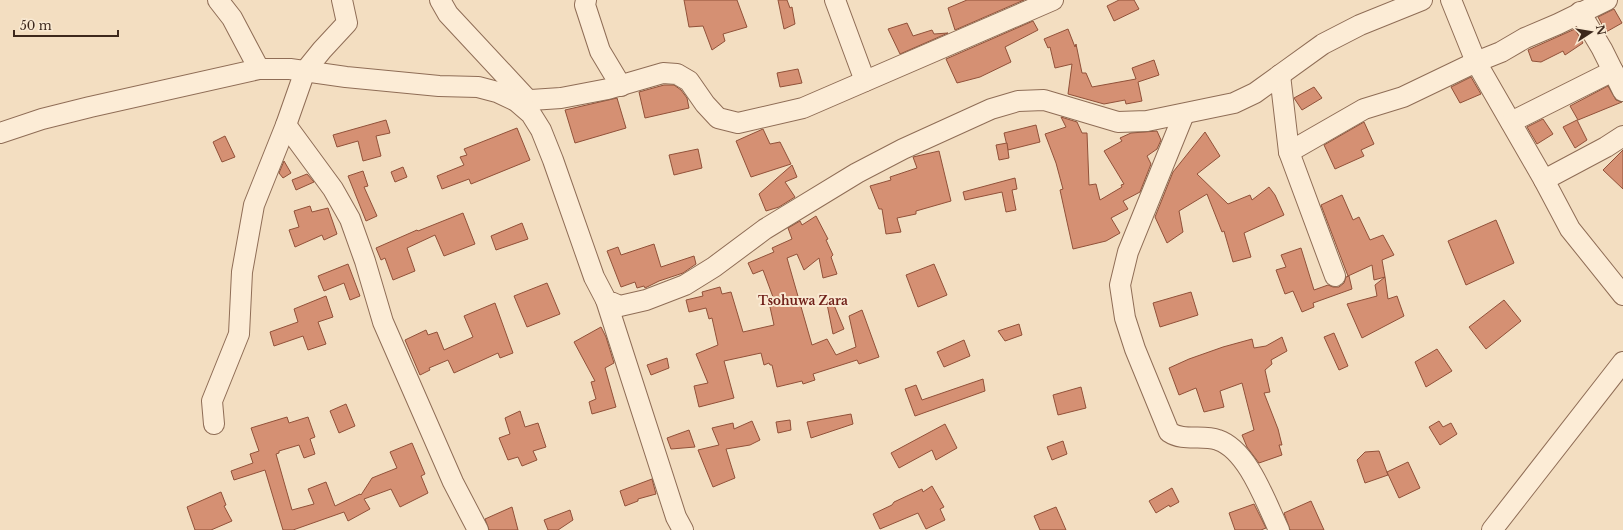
<svg xmlns="http://www.w3.org/2000/svg" width="1623" height="530" font-family="'Libre Baskerville',serif">
	<rect width="100%" height="100%" fill="#f3dec1"/>
	<g fill="#d59073" stroke="#915139">
		<polygon points="684,0 737,0 747,27 723,34 725,41 712,50 703,26 689,27"/>
		<polygon points="778,0 787,0 790,8 792,7 795,24 784,29"/>
		<polygon points="967,0 1024,0 955,30 948,8"/>
		<polygon points="1119,0 1134,0 1139,9 1114,21 1107,6"/>
		<polygon points="1614,9 1622,23 1606,32 1598,17"/>
		<polygon points="1033,21 1038,30 1005,47 1011,62 980,77 957,83 946,59"/>
		<polygon points="907,23 913,36 932,30 934,34 948,33 900,54 888,29"/>
		<polygon points="1068,29 1075,47 1076,44 1082,73 1086,73 1092,87 1136,79 1132,68 1154,60 1159,75 1138,82 1142,101 1126,104 1125,100 1104,104 1068,94 1072,64 1055,68 1050,47 1048,48 1044,39"/>
		<polygon points="1575,29 1583,43 1565,55 1563,51 1541,62 1532,61 1528,50"/>
		<polygon points="798,69 802,83 780,87 777,73"/>
		<polygon points="1471,77 1481,94 1460,103 1451,87"/>
		<polygon points="664,85 674,85 681,90 687,98 689,108 645,118 639,92"/>
		<polygon points="1608,86 1616,100 1622,102 1578,120 1570,106"/>
		<polygon points="1314,87 1322,98 1302,110 1294,98"/>
		<polygon points="617,98 626,128 575,143 565,110"/>
		<polygon points="1061,117 1077,122 1082,133 1087,133 1089,185 1096,184 1100,200 1122,187 1121,185 1124,184 1104,151 1122,141 1120,138 1131,133 1157,131 1161,140 1157,149 1147,156 1151,164 1140,192 1123,201 1128,209 1111,218 1120,233 1106,241 1073,249 1060,190 1063,189 1056,163 1045,134 1066,127"/>
		<polygon points="1543,119 1553,134 1537,144 1527,127"/>
		<polygon points="386,120 390,133 376,136 381,156 363,161 358,141 337,147 333,135"/>
		<polygon points="1577,120 1587,140 1575,148 1563,127"/>
		<polygon points="1364,122 1374,144 1361,150 1364,156 1335,169 1324,145"/>
		<polygon points="1036,125 1040,142 1008,150 1004,133"/>
		<polygon points="517,128 530,160 471,184 469,179 442,189 437,176 464,165 460,157 467,155 464,149"/>
		<polygon points="763,129 770,144 780,142 791,164 751,177 736,141"/>
		<polygon points="1205,132 1220,156 1197,174 1228,204 1250,195 1252,200 1269,187 1275,195 1284,215 1244,233 1251,257 1233,262 1224,231 1222,232 1207,194 1179,211 1183,232 1167,243 1155,217 1173,172"/>
		<polygon points="225,136 235,157 222,162 213,142"/>
		<polygon points="1007,143 1009,158 999,160 996,145"/>
		<polygon points="698,149 702,168 674,175 669,155"/>
		<polygon points="1623,150 1623,189 1603,170"/>
		<polygon points="939,151 951,201 916,211 916,214 897,218 901,232 886,234 882,209 879,209 870,186 891,180 890,177 917,168 913,157"/>
		<polygon points="284,161 291,173 283,178 279,173"/>
		<polygon points="792,165 797,177 785,182 795,197 779,207 766,211 759,194"/>
		<polygon points="403,167 407,177 395,182 391,172"/>
		<polygon points="363,171 368,186 364,187 377,216 366,221 348,176"/>
		<polygon points="307,174 314,182 296,190 292,180"/>
		<polygon points="1015,178 1017,189 1012,190 1016,210 1006,212 1002,192 965,200 963,192"/>
		<polygon points="1342,195 1353,220 1359,217 1370,240 1383,235 1394,255 1382,260 1385,277 1374,280 1372,265 1348,276 1321,205"/>
		<polygon points="310,206 312,212 328,208 337,234 324,240 322,235 295,247 289,230 299,227 294,211"/>
		<polygon points="463,213 475,244 444,256 435,235 407,248 415,271 393,280 385,258 381,260 376,248 417,230 418,231"/>
		<polygon points="816,216 828,239 826,240 833,255 831,257 837,274 823,278 819,258 804,270 797,254 787,258 812,345 827,339 836,355 856,347 849,316 862,310 879,357 859,364 857,360 813,374 815,380 803,384 802,381 777,387 772,365 770,365 769,363 764,365 761,353 724,361 734,398 699,407 694,386 708,383 696,354 718,345 712,318 709,319 706,308 689,312 686,300 703,296 702,292 720,287 722,294 731,292 743,332 774,325 768,298 773,297 763,270 753,274 748,263 774,252 772,248 792,239 788,228 800,221 802,225"/>
		<polygon points="1496,220 1514,263 1466,285 1448,241"/>
		<polygon points="522,223 528,239 496,250 491,236"/>
		<polygon points="654,244 661,267 694,256 696,264 683,273 659,281 645,288 644,286 637,288 635,282 621,287 607,251 618,247 621,255"/>
		<polygon points="1301,248 1314,290 1328,285 1333,287 1339,287 1344,283 1346,277 1349,276 1352,289 1313,303 1314,307 1302,312 1293,291 1285,294 1276,270 1286,267 1281,255"/>
		<polygon points="348,264 360,296 350,300 344,283 324,291 318,276"/>
		<polygon points="934,264 947,295 918,307 906,275"/>
		<polygon points="1385,277 1388,299 1397,296 1404,316 1362,338 1347,304 1377,296 1375,285"/>
		<polygon points="547,283 560,314 527,327 514,296"/>
		<polygon points="1191,292 1198,315 1160,327 1153,303"/>
		<polygon points="326,296 333,317 318,322 326,344 308,350 303,336 274,346 270,332 298,322 294,309"/>
		<polygon points="831,298 844,329 833,334 826,299"/>
		<polygon points="1504,300 1521,321 1486,349 1469,327"/>
		<polygon points="495,303 513,353 500,358 498,353 454,373 448,360 429,368 430,370 420,375 405,340 426,330 428,335 437,332 444,350 473,337 464,316"/>
		<polygon points="1019,324 1022,335 1005,341 998,331"/>
		<polygon points="601,327 606,337 614,363 605,368 616,407 592,414 589,402 596,399 591,382 595,381 574,342"/>
		<polygon points="1334,333 1348,366 1339,370 1324,337"/>
		<polygon points="1282,337 1287,351 1271,360 1272,364 1265,370 1270,392 1264,393 1278,429 1282,445 1279,445 1282,455 1259,463 1247,447 1242,435 1254,430 1242,383 1220,391 1224,407 1204,412 1196,388 1179,395 1169,368 1189,359 1223,347 1252,339 1254,348 1266,346"/>
		<polygon points="964,340 970,356 944,367 937,352"/>
		<polygon points="1437,349 1452,371 1426,387 1415,362"/>
		<polygon points="667,358 669,368 651,375 647,365"/>
		<polygon points="983,379 985,391 915,416 905,389 916,385 922,400"/>
		<polygon points="1081,387 1086,408 1058,415 1053,395"/>
		<polygon points="346,404 355,426 339,433 330,411"/>
		<polygon points="520,411 525,427 538,423 546,447 533,451 537,460 522,466 518,457 508,460 499,438 510,434 505,418"/>
		<polygon points="851,414 853,424 811,438 807,422"/>
		<polygon points="287,417 289,423 308,417 315,437 310,439 315,454 304,458 299,445 279,451 279,453 276,454 292,510 314,504 308,489 326,482 335,506 360,494 361,495 372,478 397,468 390,452 412,443 425,474 421,476 428,493 400,507 391,489 364,499 370,509 348,521 344,512 293,530 283,530 265,470 234,480 231,471 253,463 250,454 259,451 251,428"/>
		<polygon points="790,420 791,430 778,433 776,422"/>
		<polygon points="752,421 760,440 750,445 726,449 735,478 713,487 698,450 719,445 712,428 733,423 734,429"/>
		<polygon points="1439,421 1443,427 1451,423 1457,434 1440,445 1429,427"/>
		<polygon points="945,424 957,448 936,460 932,450 899,468 891,453"/>
		<polygon points="689,430 695,447 671,449 667,438"/>
		<polygon points="1063,441 1067,454 1052,460 1047,447"/>
		<polygon points="1379,451 1388,475 1365,483 1357,460 1365,452"/>
		<polygon points="1408,462 1420,488 1399,498 1387,472"/>
		<polygon points="652,479 656,494 638,499 638,501 625,506 620,491"/>
		<polygon points="932,486 944,507 940,509 945,520 926,529 918,513 880,529 873,514 892,505 894,502 922,489 923,492"/>
		<polygon points="1172,488 1179,502 1170,507 1169,505 1156,513 1149,501"/>
		<polygon points="221,492 226,505 224,506 232,521 211,530 195,530 187,507"/>
		<polygon points="1311,501 1324,530 1290,530 1284,513"/>
		<polygon points="1254,504 1266,528 1261,530 1235,530 1229,513"/>
		<polygon points="512,507 518,530 489,530 485,519"/>
		<polygon points="1056,507 1066,530 1040,530 1034,516"/>
		<polygon points="570,510 573,520 558,530 548,530 544,520"/>
	</g>
	<g fill="none" stroke-linecap="round" stroke-linejoin="round">
		<defs>
			<g id="minor">
				<polyline points="218,0 232,18 259,69"/>
				<polyline points="440,0 448,14 528,100"/>
				<polyline points="586,0 585,5 600,51 621,86"/>
				<polyline points="835,0 865,81"/>
				<polyline points="1451,0 1476,62 1544,180 1570,229 1623,295"/>
				<polyline points="1580,12 1602,49 1623,91"/>
				<polyline points="1280,75 1289,152 1335,276"/>
				<polyline points="516,101 561,98 608,89 663,73 677,74 689,81 705,104 718,118 738,123 803,108 1053,0"/>
				<path d="M1184 114 1128 252 1120 285 1125 318 1135 349 1169 432C1184 442 1202 434 1218 440 1248 450 1266 503 1279 530"/>
				<polyline points="1511,122 1613,71"/>
				<polyline points="286,125 333,189 350,219 365,261 383,322 453,482 478,530"/>
				<polyline points="0,133 42,119 90,107 259,69 290,69 346,77 439,86 478,87 497,92 516,101 531,114 541,130 553,160 594,277 606,300 620,306 646,300 685,285 714,267 765,229 857,173 903,149 991,109 1018,101 1044,100 1118,122 1147,121 1234,103 1255,93 1323,44 1360,25 1422,0"/>
				<polyline points="1289,152 1364,109 1403,97 1476,62 1501,52 1525,38 1558,24 1607,0"/>
				<polyline points="1544,180 1606,147 1623,136"/>
				<polyline points="606,300 676,517 683,530"/>
				<polyline points="214,424 212,401 239,334 242,272 254,205 286,125 305,71 322,50 347,23 342,0"/>
				<polyline points="1492,530 1623,362"/>
			</g>
		</defs>
		<use href="#minor" stroke="#8f6d56" stroke-width="22"/>
		<use href="#minor" stroke="#fcecd6" stroke-width="20"/>
	</g>
	<g text-anchor="middle" stroke-width="4" stroke-linejoin="round" paint-order="stroke">
		<g font-size="12" font-weight="bold" fill="#6e1e17" stroke="#f9e9d2">
			<text x="803" y="305">Tsohuwa Zara</text>
		</g>
	</g>
	<g transform="translate(1591 32) rotate(78)" stroke="#f9e9d2" stroke-width="3" paint-order="stroke">
	<path d="M0-3L7 15L0 10L-7 15Z" fill="#3d281c"/>
	<text y="-6" font-size="11" font-weight="bold" text-anchor="middle" fill="#3d281c">N</text>
	</g>
	<path d="M14 30v6h104v-6" fill="none" stroke="#3d281c" stroke-width="2"/>
	<text x="20" y="30" font-size="12" fill="#3d281c" stroke="#f9e9d2" stroke-width="3" paint-order="stroke">50 m</text>
</svg>
